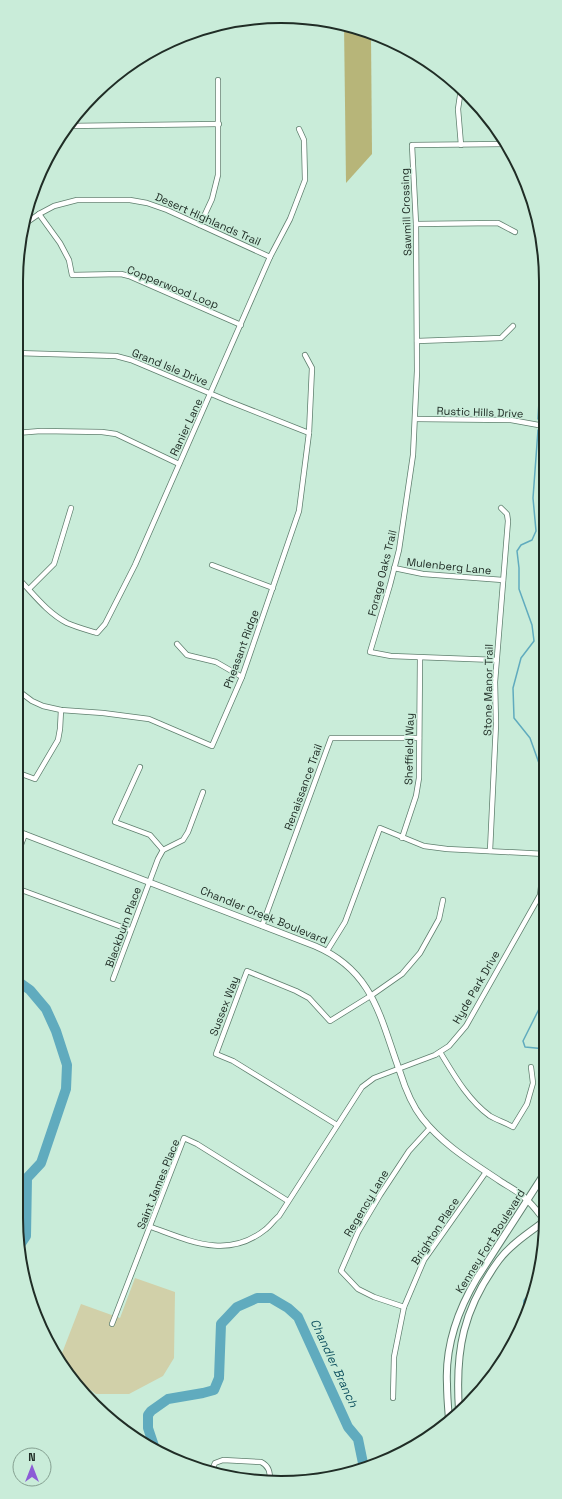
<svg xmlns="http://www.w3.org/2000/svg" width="562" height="1499" font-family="'Space Grotesk',sans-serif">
	<rect width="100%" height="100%" fill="#c9ecd9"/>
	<polygon fill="#d1d0a9" points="135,1278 175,1292 174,1358 163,1376 129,1394 96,1394 68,1373 59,1361 81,1304 120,1318"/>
	<polygon fill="#b7b579" points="344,24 350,25 371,35 372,154 346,183"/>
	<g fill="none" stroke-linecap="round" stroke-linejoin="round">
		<g stroke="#60abbe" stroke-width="1.5">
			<polyline points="538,419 542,348 544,251"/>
			<polyline points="538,430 533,498 536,531 532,540 521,545 517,551 519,568 519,589 532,625 534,641 521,658 513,688 514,718 530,738 540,766 545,789"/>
			<polyline points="545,973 540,982 539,1009 523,1041 525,1047 546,1049"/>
		</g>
		<g stroke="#60abbe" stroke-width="10">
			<polyline points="16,980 30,990 46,1009 56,1031 67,1065 66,1089 41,1163 27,1178 26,1236 20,1245"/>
			<polyline points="529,1309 528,1302 534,1295"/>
			<polyline points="154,1450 154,1446 148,1428 148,1415 151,1411 168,1399 203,1393 214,1390 219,1378 221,1324 237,1307 257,1298 271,1298 288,1308 298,1317 348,1427 358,1439 364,1468"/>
		</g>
		<defs>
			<g id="minor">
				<polyline points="461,89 458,109 461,145"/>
				<polyline points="67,126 219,124"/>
				<polyline points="39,214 60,243 69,260 72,275 121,274 129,276 241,325"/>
				<polyline points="416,224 498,223 515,232"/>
				<polyline points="23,225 39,214 54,206 77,200 130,200 147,203 167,210 270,257"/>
				<polyline points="200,225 212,199 218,175 218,80"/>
				<polyline points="417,341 501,338 513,326"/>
				<polyline points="16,353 116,356 131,360 228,401 309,433"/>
				<polyline points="416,419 511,420 544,426"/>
				<polyline points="16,433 41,431 102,432 116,434 179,464"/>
				<polyline points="212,565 273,588"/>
				<polyline points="394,568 423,574 503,580"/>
				<path d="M16 576C32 592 46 612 67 623 76 627 87 630 97 633L105 624 135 565 270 257 290 219 305 180 304 140 299 129"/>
				<polyline points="29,589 54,564 71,508"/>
				<polyline points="177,644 187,655 216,662 242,677"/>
				<polyline points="496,660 391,656 370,652 390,585 399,550 413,455 417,371 416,224 412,145 505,144"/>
				<polyline points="16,689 32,701 43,706 61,710 103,713 149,719 212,746 242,677 299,511 309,433 312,368 305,355"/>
				<polyline points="140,767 115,822 150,835 163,850"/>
				<polyline points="16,772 35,779 58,740 60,729 61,710"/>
				<polyline points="402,838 416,796 419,778 420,658"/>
				<polyline points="490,851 496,724 495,682 508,521 507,514 501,508"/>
				<polyline points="16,858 25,834"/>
				<polyline points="16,888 130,930"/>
				<polyline points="262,926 331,738 419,738"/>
				<polyline points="113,979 158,859 163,850 183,840 188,832 203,792"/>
				<path d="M440 1052C454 1075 468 1100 490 1116 497 1120 506 1123 513 1127L527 1104 533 1083 531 1067"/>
				<polyline points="337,1125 233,1061 216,1054 247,971 296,991 309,998 330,1021 372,995 402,974 420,953 439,919 443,900"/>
				<path d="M151 1227C190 1241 228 1260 266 1229 270 1226 274 1220 279 1216L362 1087 374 1078 435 1055 449 1046 466 1026 540 895 545 854 447 849 424 846 380 828 345 922 327 951"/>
				<polyline points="404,1307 374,1297 358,1289 341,1271 358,1232 380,1195 409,1151 430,1128"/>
				<polyline points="112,1324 184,1138 197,1144 288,1201"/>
				<polyline points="393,1398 394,1357 404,1307 424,1260 486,1172"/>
				<path d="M211 1472 215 1463 223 1460 261 1462C269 1466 270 1472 270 1480"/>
			</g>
			<path id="tertiary" d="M16 831 315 946C374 971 380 1018 400 1072 405 1088 411 1104 422 1118 443 1145 472 1162 500 1181 509 1187 520 1192 527 1200 534 1206 539 1214 545 1221"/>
			<g id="secondary">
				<path d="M459 1410C455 1350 463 1309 499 1260 511 1244 530 1232 546 1220"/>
				<path d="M449 1419C448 1407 447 1396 447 1384 445 1346 458 1310 477 1278L546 1171"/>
			</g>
		</defs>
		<use href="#minor" stroke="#5f7f6e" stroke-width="6"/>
		<use href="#tertiary" stroke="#5f7f6e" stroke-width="7"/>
		<use href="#secondary" stroke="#5f7f6e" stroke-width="8"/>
		<use href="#minor" stroke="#fff" stroke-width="4.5"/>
		<use href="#tertiary" stroke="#fff" stroke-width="5.5"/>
		<use href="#secondary" stroke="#fff" stroke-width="6"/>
	</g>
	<g text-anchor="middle" stroke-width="3" stroke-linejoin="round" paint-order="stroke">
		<g font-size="11" fill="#202d26" stroke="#c9ecd9">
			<text transform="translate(406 212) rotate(-92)" y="4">Sawmill Crossing</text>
			<text transform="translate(208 219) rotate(24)" y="4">Desert Highlands Trail</text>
			<text transform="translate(173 287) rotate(22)" y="4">Copperwood Loop</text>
			<text transform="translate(170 367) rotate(22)" y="4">Grand Isle Drive</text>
			<text transform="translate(480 412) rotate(2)" y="4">Rustic Hills Drive</text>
			<text transform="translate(186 427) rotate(-65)" y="4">Ranier Lane</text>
			<text transform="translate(449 566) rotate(6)" y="4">Mulenberg Lane</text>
			<text transform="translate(382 573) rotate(-76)" y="4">Forage Oaks Trail</text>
			<text transform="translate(241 649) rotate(-70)" y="4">Pheasant Ridge</text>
			<text transform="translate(488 690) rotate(-89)" y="4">Stone Manor Trail</text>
			<text transform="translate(409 749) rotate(-89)" y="4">Sheffield Way</text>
			<text transform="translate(303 787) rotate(-70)" y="4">Renaissance Trail</text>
			<text transform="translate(264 915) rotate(22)" y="4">Chandler Creek Boulevard</text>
			<text transform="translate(123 927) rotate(-70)" y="4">Blackburn Place</text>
			<text transform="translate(476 987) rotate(-60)" y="4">Hyde Park Drive</text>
			<text transform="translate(224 1006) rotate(-69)" y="4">Sussex Way</text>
			<text transform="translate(158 1184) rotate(-68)" y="4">Saint James Place</text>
			<text transform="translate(366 1203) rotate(-59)" y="4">Regency Lane</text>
			<text transform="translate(435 1231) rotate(-57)" y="4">Brighton Place</text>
			<text transform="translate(490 1241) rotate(-58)" y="4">Kenney Fort Boulevard</text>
		</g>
		<g font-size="12" font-style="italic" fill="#105260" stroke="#c9ecd9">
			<text transform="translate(334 1363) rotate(65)" y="4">Chandler Branch</text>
		</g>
	</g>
	<path d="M0 0H562V1499H0ZM281 23H281A258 258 0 0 1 539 281V1218A258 258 0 0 1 281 1476H281A258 258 0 0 1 23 1218V281A258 258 0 0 1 281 23Z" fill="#c9ecd9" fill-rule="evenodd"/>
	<path fill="none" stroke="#202d26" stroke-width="2" d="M281 23H281A258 258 0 0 1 539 281V1218A258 258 0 0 1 281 1476H281A258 258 0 0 1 23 1218V281A258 258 0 0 1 281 23Z"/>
	<g transform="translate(32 1467)"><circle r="19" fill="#c9ecd9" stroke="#85a091"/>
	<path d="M0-3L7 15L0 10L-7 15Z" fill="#8c5cd6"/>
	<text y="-6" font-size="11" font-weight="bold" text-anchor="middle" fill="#202d26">N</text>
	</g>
</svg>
